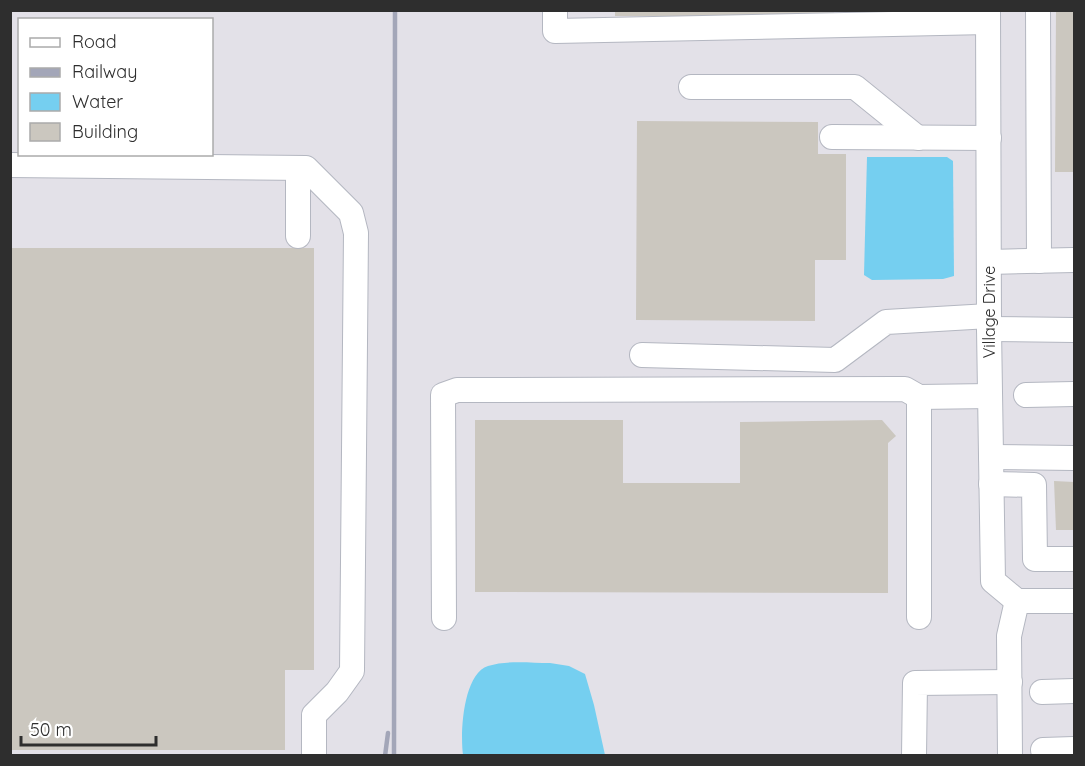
<svg xmlns="http://www.w3.org/2000/svg" width="1085" height="766" font-family="Quicksand,sans-serif">
	<rect width="100%" height="100%" fill="#efe9e1"/>
	<path fill="#e3e1e8" fill-rule="evenodd" d="M11 11H1074V755H11ZM20 20H212V154H20Z"/>
	<g fill="#75cff0">
		<polygon points="867,157 947,157 953,161 954,276 943,279 872,280 864,275"/>
		<path d="M550 663 569 666 585 674 594 705 605 755H463C460 733 463 674 488 666 507 660 530 663 550 663Z"/>
	</g>
	<g fill="#cbc7bf">
		<rect x="615" y="10" width="219" height="6"/>
		<polygon points="1056,10 1074,10 1074,172 1055,172"/>
		<polygon points="637,121 818,122 818,154 846,154 846,260 815,260 815,321 636,320"/>
		<polygon points="10,248 314,248 314,670 285,670 285,750 10,750"/>
		<polygon points="475,420 623,420 623,483 740,483 740,422 882,420 896,436 888,443 888,593 475,592"/>
		<polygon points="1054,481 1074,482 1074,530 1056,530"/>
	</g>
	<g fill="none" stroke-linecap="round" stroke-linejoin="round">
		<defs>
			<g id="minor">
				<polyline points="555,10 555,31 988,22"/>
				<polyline points="988,10 989,329 993,581 1017,601"/>
				<polyline points="1038,10 1039,261"/>
				<polyline points="691,87 855,87 918,138"/>
				<polyline points="832,137 989,138"/>
				<polyline points="10,165 306,168 351,213 356,233 352,671 337,692 314,715 314,756"/>
				<polyline points="298,168 298,236"/>
				<polyline points="989,262 1074,260"/>
				<polyline points="989,329 1074,330"/>
				<polyline points="642,355 835,360 886,322 989,316"/>
				<polyline points="1026,395 1074,394"/>
				<polyline points="991,457 1074,458"/>
				<polyline points="991,484 1034,485 1035,559 1074,559"/>
				<polyline points="1017,601 1074,601"/>
				<polyline points="919,617 919,397"/>
				<polyline points="444,618 443,395 457,390 905,389 919,397 990,396"/>
				<polyline points="1042,692 1074,691"/>
				<polyline points="1043,750 1074,749"/>
				<polyline points="914,756 915,683 1010,682"/>
				<polyline points="1010,756 1009,636 1017,601"/>
			</g>
		</defs>
		<use href="#minor" stroke="#b4b7c1" stroke-width="26"/>
		<use href="#minor" stroke="#fff" stroke-width="24"/>
		<g stroke="#a3a6b8" stroke-width="4.5">
			<polyline points="385,756 388,733"/>
			<polyline points="394,756 395,10"/>
		</g>
	</g>
	<g text-anchor="middle" stroke-width="4.5" stroke-linejoin="round" paint-order="stroke">
		<g font-size="16" fill="#2e2e2e" stroke="#fff">
			<text transform="translate(989 312) rotate(-90)" y="6">Village Drive</text>
		</g>
	</g>
	<rect width="1085" height="766" fill="none" stroke="#2e2e2e" stroke-width="24"/>
	<rect x="18" y="18" width="195" height="138" fill="#ffffff" stroke="#ababab" stroke-width="1.5"/>
	<rect x="30" y="38" width="30" height="9" fill="#ffffff" stroke="#ababab" stroke-width="1.5"/>
	<text x="72" y="48" font-size="18" fill="#2e2e2e">Road</text>
	<rect x="30" y="68" width="30" height="9" fill="#a3a6b8" stroke="#ababab" stroke-width="1.5"/>
	<text x="72" y="78" font-size="18" fill="#2e2e2e">Railway</text>
	<rect x="30" y="93" width="30" height="18" fill="#75cff0" stroke="#ababab" stroke-width="1.5"/>
	<text x="72" y="108" font-size="18" fill="#2e2e2e">Water</text>
	<rect x="30" y="123" width="30" height="18" fill="#cbc7bf" stroke="#ababab" stroke-width="1.5"/>
	<text x="72" y="138" font-size="18" fill="#2e2e2e">Building</text>
	<path d="M21 736v9h135v-9" fill="none" stroke="#2e2e2e" stroke-width="3"/>
	<text x="30" y="736" font-size="18" fill="#2e2e2e" stroke="#ffffff" stroke-width="4.5" paint-order="stroke">50 m</text>
</svg>
